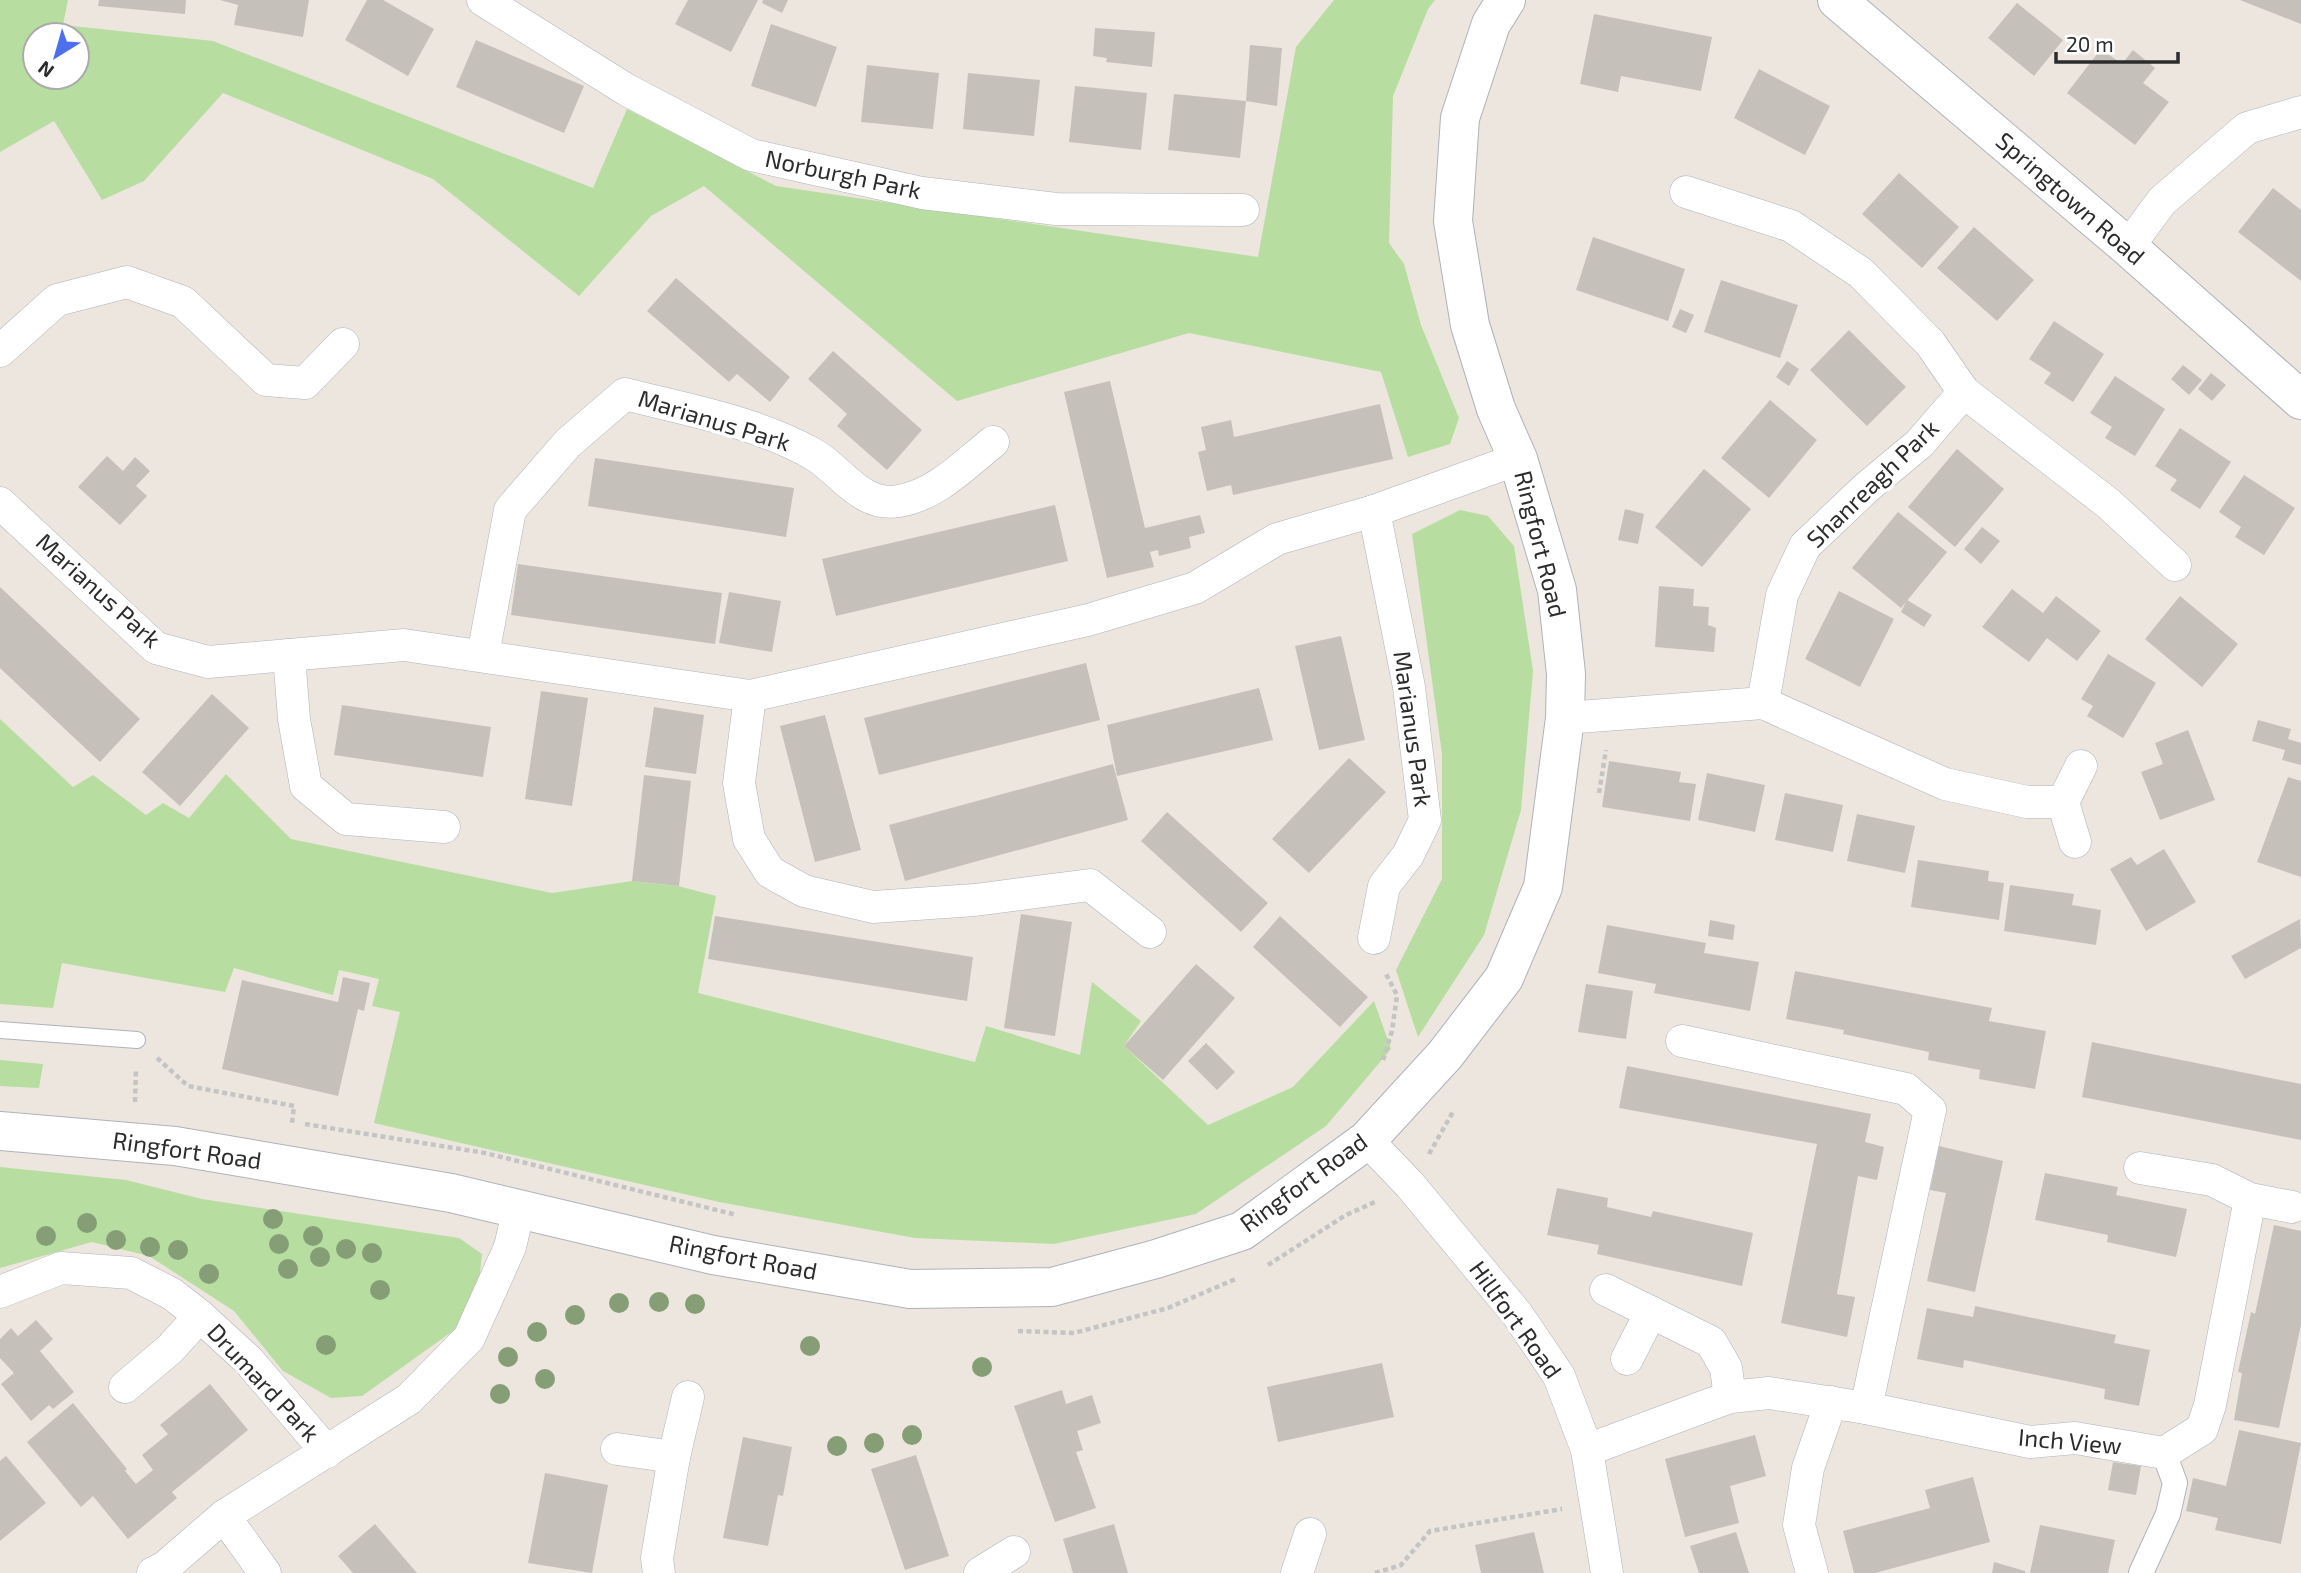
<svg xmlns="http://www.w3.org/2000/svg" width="2301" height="1573" font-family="'Exo 2',sans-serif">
	<rect width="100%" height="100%" fill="#ece6df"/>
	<g fill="#b7dea0" fill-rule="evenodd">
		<path d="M0 0H68L63 25 213 41 593 188 627 109 776 186 1258 257 1296 47 1334 0H1435L1428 9 1393 96 1389 243 1404 264 1421 325 1459 418 1450 444 1408 457 1381 372 1189 333 957 401 704 186 651 216 579 296 433 179 223 93 144 181 102 200 54 121 0 152ZM35 35H77V77H35Z"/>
		<polygon points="1460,510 1488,516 1514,546 1533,671 1521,810 1484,935 1418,1037 1396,970 1442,879 1442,754 1412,534"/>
		<polygon points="0,719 73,787 93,775 146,815 163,803 189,818 226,774 291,839 552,893 632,881 678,886 716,896 698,993 975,1062 986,1026 1080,1055 1092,982 1141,1021 1124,1046 1208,1125 1293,1087 1374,1001 1391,1049 1326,1126 1196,1214 1054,1244 915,1238 719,1202 374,1123 400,1012 372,1006 379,979 339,970 333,995 234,968 225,992 62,963 53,1008 0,1004"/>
		<polygon points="0,1060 43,1064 39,1088 0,1086"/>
		<polygon points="0,1167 126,1180 202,1199 459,1238 482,1254 479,1283 457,1328 362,1396 331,1398 283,1371 234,1311 149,1256 92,1242 0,1268"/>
	</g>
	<g fill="#c5c1ba">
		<polygon points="99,0 186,0 185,14 98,6"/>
		<polygon points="220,0 309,0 303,37 234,25 238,5"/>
		<polygon points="367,0 383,0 434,29 408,76 345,40"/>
		<polygon points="688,0 758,0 731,52 675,24"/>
		<polygon points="763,0 788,0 782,13 762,3"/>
		<polygon points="2240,0 2301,0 2301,24"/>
		<polygon points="2017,3 2063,40 2034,76 1988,38"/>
		<polygon points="1594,14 1712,37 1701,91 1621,76 1618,92 1580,84"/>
		<polygon points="771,24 837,47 816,107 751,86"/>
		<polygon points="1095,28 1155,32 1152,67 1106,62 1107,58 1093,56"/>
		<polygon points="476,40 584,86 564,133 456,87"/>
		<polygon points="1250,45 1282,48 1277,106 1246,101"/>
		<polygon points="2101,49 2122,64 2133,50 2155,68 2143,83 2169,102 2135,145 2067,93"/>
		<polygon points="867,65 939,73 933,129 861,122"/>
		<polygon points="1759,69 1830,106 1805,155 1734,118"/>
		<polygon points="968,73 1040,80 1034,136 963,129"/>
		<polygon points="1075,86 1147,93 1141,150 1069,142"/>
		<polygon points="1174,94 1246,101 1240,158 1168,150"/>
		<polygon points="1899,173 1959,227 1922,268 1862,214"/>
		<polygon points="2273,188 2301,210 2301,281 2238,232"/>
		<polygon points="1974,227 2034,280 1997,321 1937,268"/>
		<polygon points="1593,237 1685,269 1668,321 1576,290"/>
		<polygon points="676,278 790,377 770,402 737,374 729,382 647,311"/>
		<polygon points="1721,280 1798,305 1780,358 1704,332"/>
		<polygon points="1680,309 1694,315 1686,333 1672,327"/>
		<polygon points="2054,321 2104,354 2073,402 2044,383 2051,373 2029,359"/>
		<polygon points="1849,330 1906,387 1867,426 1810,370"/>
		<polygon points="833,351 922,430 887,470 837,426 847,414 808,379"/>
		<polygon points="1787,361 1799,369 1789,386 1776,377"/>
		<polygon points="2183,365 2202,380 2189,395 2171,379"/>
		<polygon points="2211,373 2226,385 2212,401 2198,389"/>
		<polygon points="2115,376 2165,409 2135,456 2105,438 2112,427 2090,413"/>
		<polygon points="1110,381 1145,528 1200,515 1205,533 1189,537 1191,548 1159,556 1158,550 1150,552 1154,567 1107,578 1064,392"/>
		<polygon points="1770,400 1817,440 1769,498 1721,458"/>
		<polygon points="1380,404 1393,459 1233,495 1231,485 1207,491 1198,452 1206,450 1201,427 1231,420 1234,437"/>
		<polygon points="2180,428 2231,462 2200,509 2170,490 2177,480 2155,466"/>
		<polygon points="1957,449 2004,489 1955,547 1908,507"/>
		<polygon points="107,456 123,471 135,457 150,471 136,486 147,496 120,525 78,487"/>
		<polygon points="595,458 794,488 786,537 588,506"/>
		<polygon points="1704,469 1751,509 1702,567 1655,527"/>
		<polygon points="2244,475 2295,508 2264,555 2235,537 2241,527 2219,512"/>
		<polygon points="1055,505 1068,561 836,616 822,559"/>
		<polygon points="1625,509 1644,514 1638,544 1618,540"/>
		<polygon points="1898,512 1947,552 1901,608 1852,568"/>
		<polygon points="1982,527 2000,541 1981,564 1964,549"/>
		<polygon points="518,564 722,593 715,644 511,615"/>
		<polygon points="1659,586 1694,589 1693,606 1709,607 1708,625 1716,628 1714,652 1655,647"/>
		<polygon points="0,587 140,719 100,762 0,668"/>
		<polygon points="2012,589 2043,613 2056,596 2101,631 2077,661 2047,638 2029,662 1982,627"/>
		<polygon points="1839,591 1894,619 1860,687 1805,659"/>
		<polygon points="729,592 781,601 772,652 719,643"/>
		<polygon points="2180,596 2238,644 2202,687 2145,639"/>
		<polygon points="1907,600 1932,615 1924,627 1901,612"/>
		<polygon points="1341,636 1365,740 1319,750 1295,646"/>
		<polygon points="2108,654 2156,683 2123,738 2087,716 2093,706 2081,699"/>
		<polygon points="1086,663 1100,720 879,775 864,718"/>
		<polygon points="1259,688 1273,740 1117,776 1107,725"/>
		<polygon points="541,691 588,698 572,806 525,799"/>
		<polygon points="212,694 249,728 180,806 142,772"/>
		<polygon points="342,705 491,727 483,777 334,755"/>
		<polygon points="654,707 704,715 696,774 645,767"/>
		<polygon points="825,715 861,850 815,862 780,726"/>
		<polygon points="2258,720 2291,729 2288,739 2301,743 2301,765 2282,760 2285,750 2252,741"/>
		<polygon points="2188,730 2215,800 2160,820 2141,772 2163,764 2155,743"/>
		<polygon points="1349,758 1386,792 1309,873 1272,839"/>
		<polygon points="1609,761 1681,772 1679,782 1696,784 1690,821 1602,807"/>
		<polygon points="1113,764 1128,820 905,881 889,825"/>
		<polygon points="1707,773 1765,785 1755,832 1698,820"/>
		<polygon points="644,775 691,781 679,886 632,881"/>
		<polygon points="2288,777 2301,781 2301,877 2257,862"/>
		<polygon points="1785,793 1843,805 1833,852 1775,840"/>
		<polygon points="1167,812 1268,903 1241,932 1141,841"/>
		<polygon points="1857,814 1915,826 1905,873 1847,861"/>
		<polygon points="2164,849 2196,902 2146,931 2110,869 2131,857 2137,865"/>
		<polygon points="1918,860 1989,871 1988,881 2004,883 1999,920 1911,907"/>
		<polygon points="2010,885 2074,894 2072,905 2101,910 2096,945 2004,931"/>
		<polygon points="1021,914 1072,922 1055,1036 1004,1028"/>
		<polygon points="715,916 973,957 967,1001 708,959"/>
		<polygon points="1280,916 1368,997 1340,1027 1253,947"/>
		<polygon points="2300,919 2301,948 2245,979 2231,956"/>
		<polygon points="1710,920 1735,925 1733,940 1708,936"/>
		<polygon points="1607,925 1706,943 1704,953 1759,962 1750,1011 1654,993 1656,984 1598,973"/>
		<polygon points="1196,964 1235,998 1163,1080 1124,1046"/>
		<polygon points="1795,971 1992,1008 1989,1021 2046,1031 2035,1089 1979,1079 1980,1070 1928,1060 1929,1052 1843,1034 1844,1030 1786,1019"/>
		<polygon points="343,977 370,983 364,1011 358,1009 338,1096 222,1069 242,980 338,1002"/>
		<polygon points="1586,984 1633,991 1626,1039 1578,1032"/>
		<polygon points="2092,1042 2301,1084 2301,1140 2082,1097"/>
		<polygon points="1206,1043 1235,1072 1217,1090 1188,1061"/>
		<polygon points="1627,1066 1871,1114 1865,1142 1884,1147 1877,1180 1858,1176 1837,1294 1855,1297 1847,1337 1781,1323 1817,1144 1619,1108"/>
		<polygon points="1939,1146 2003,1161 1975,1292 1927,1281 1946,1193 1930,1190"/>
		<polygon points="2045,1173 2118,1187 2116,1195 2187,1209 2176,1257 2107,1242 2108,1235 2035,1220"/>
		<polygon points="1557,1188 1608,1198 1607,1207 1651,1217 1653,1211 1753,1233 1742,1286 1597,1254 1599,1245 1547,1235"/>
		<polygon points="2274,1225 2301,1231 2301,1325 2279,1428 2234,1420 2242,1373 2238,1372 2251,1312 2255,1314"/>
		<polygon points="1975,1306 2116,1335 2114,1343 2150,1350 2139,1406 2104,1399 2105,1389 1964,1360 1963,1368 1917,1359 1927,1308 1973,1317"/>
		<polygon points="36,1320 53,1339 40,1351 74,1392 53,1409 49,1405 31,1421 1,1384 14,1373 0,1358 0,1339 11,1328 18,1336"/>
		<polygon points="1382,1363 1394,1417 1278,1442 1267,1387"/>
		<polygon points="210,1384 248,1430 172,1492 177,1498 128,1539 93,1496 81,1507 27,1442 73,1403 127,1469 125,1471 136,1484 153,1470 142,1455 168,1434 160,1425"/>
		<polygon points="1062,1390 1066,1404 1092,1395 1101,1423 1077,1431 1083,1450 1076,1452 1096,1508 1055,1522 1014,1406"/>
		<polygon points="2239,1430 2301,1443 2281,1544 2215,1530 2218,1518 2186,1511 2193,1478 2226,1486"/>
		<polygon points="1755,1435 1766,1476 1730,1486 1739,1523 1685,1537 1665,1459"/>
		<polygon points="743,1437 792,1447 783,1496 778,1495 768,1546 723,1538"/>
		<polygon points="916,1455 949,1556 905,1570 871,1469"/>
		<polygon points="6,1456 46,1503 0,1541 0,1461"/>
		<polygon points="2113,1462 2141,1466 2136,1495 2108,1490"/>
		<polygon points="545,1473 608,1485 592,1573 528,1563"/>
		<polygon points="1973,1477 1990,1542 1875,1573 1854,1573 1843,1531 1930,1508 1925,1490"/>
		<polygon points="375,1524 404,1558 417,1573 353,1573 338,1556"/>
		<polygon points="1114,1524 1128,1573 1073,1573 1063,1539"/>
		<polygon points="2040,1525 2115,1540 2108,1573 2030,1573"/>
		<polygon points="1534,1532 1544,1573 1481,1573 1475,1545"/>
		<polygon points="1736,1532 1749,1573 1699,1573 1690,1546"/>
		<polygon points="1994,1562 2025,1571 2025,1573 1992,1573"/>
	</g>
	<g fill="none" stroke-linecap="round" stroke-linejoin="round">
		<defs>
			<polyline id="service" points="0,1030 137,1040"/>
			<polyline id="pedestrian" points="2141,1573 2168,1514 2175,1483 2164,1453"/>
			<g id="minor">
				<polyline points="483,0 627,90 751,155 922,193 1056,209 1243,210"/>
				<polyline points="1686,192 1791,226 1861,273 1930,343 1964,392 2109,504 2175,565"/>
				<polyline points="2128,247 2162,201 2247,128 2301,112"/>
				<polyline points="0,351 57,300 127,282 183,302 266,380 305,383 343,344"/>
				<polyline points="0,503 156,648 208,662 404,645 750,696 1088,620 1195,588 1277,539 1374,511 1518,459"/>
				<polyline points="289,655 294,719 306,786 346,819 444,827"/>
				<path d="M483 655 510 510 568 443 625 394C687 410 757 422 813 454 841 470 861 508 899 501 936 495 964 465 993 442"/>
				<polyline points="750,696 739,783 749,839 770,872 804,891 873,907 975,900 1090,885 1150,932"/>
				<polyline points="1763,703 1945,784 2027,802 2063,802"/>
				<polyline points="1565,718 1763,703 1782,595 1805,546 1866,488 1919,444 1964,392"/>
				<polyline points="2075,842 2063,802 2081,766"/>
				<polyline points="1374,938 1384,886 1408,855 1425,820 1409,687 1374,511"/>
				<polyline points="1682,1041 1906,1089 1930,1110 1866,1408"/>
				<polyline points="1367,1140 1410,1185 1517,1314 1559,1376 1587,1450 1607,1573"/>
				<polyline points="2140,1168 2212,1180 2250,1199 2292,1207"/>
				<polyline points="1606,1290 1711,1342 1726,1368 1730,1397"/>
				<polyline points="0,1292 61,1268 131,1273 172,1294 200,1316 248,1360 327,1452"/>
				<polyline points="1627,1359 1651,1312"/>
				<polyline points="125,1387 170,1349 200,1316"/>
				<polyline points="617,1449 674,1457"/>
				<polyline points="1587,1450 1730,1397 1769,1393 1866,1408 2030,1442 2075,1438 2164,1453 2202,1429 2210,1405 2250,1199"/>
				<polyline points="224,1516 265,1573"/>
				<polyline points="153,1573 165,1567 224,1516 409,1399 469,1338 510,1247 519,1208"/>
				<polyline points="659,1573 657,1558 674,1457 688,1397"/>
				<polyline points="980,1573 1014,1552"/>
				<polyline points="1297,1573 1310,1534"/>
				<polyline points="1812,1573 1799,1525 1808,1468 1831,1402"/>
			</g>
			<g id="tertiary">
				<polyline points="1837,0 2128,247 2301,400"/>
				<polyline points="0,1131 175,1146 451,1193 713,1255 910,1289 1052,1287 1156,1259 1242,1231 1367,1140 1445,1055 1504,978 1543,887 1565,718 1566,674 1557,590 1518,459 1496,409 1470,325 1453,221 1460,118 1491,24 1506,0"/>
			</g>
		</defs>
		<use href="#service" stroke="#b0b2bb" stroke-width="18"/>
		<use href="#pedestrian" stroke="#b0b2bb" stroke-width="26"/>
		<use href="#minor" stroke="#b0b2bb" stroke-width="33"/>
		<use href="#tertiary" stroke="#b0b2bb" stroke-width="40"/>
		<g stroke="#c4c4c4" stroke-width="4.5" stroke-dasharray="5 3.5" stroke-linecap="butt">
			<polyline points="1599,793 1606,750"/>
			<polyline points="157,1058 188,1086 294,1106 292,1123"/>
			<polyline points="1383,1060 1392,1031 1397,995 1385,972"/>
			<polyline points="135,1102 136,1069"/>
			<polyline points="305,1124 485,1153 737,1215"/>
			<polyline points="1429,1154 1454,1110"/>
			<polyline points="1268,1265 1346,1215 1375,1202"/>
			<polyline points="1018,1331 1074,1333 1168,1308 1238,1278"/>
			<polyline points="1375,1573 1401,1565 1430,1531 1562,1509"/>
		</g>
		<use href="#service" stroke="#fff" stroke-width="16"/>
		<use href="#pedestrian" stroke="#fff" stroke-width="24"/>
		<use href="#minor" stroke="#fff" stroke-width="32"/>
		<use href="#tertiary" stroke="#fff" stroke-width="38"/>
	</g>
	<g fill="#859e76">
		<circle cx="273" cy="1219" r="10"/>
		<circle cx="87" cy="1223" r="10"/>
		<circle cx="46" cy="1236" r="10"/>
		<circle cx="313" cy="1236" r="10"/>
		<circle cx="116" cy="1240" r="10"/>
		<circle cx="279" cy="1244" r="10"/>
		<circle cx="150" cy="1247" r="10"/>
		<circle cx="346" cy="1249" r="10"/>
		<circle cx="178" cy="1250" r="10"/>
		<circle cx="372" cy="1253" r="10"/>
		<circle cx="320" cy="1257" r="10"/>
		<circle cx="288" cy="1269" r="10"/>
		<circle cx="209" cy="1274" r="10"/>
		<circle cx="380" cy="1290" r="10"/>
		<circle cx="659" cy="1302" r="10"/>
		<circle cx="619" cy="1303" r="10"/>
		<circle cx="695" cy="1304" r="10"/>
		<circle cx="575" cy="1315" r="10"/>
		<circle cx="537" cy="1332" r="10"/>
		<circle cx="326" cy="1345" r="10"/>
		<circle cx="810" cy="1346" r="10"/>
		<circle cx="508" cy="1357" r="10"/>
		<circle cx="982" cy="1367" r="10"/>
		<circle cx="545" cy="1379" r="10"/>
		<circle cx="500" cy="1394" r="10"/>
		<circle cx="912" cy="1435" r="10"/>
		<circle cx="874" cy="1443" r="10"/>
		<circle cx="837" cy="1446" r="10"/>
	</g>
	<g text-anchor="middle" stroke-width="7" stroke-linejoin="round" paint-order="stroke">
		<g font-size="24" fill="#2c2c2c" stroke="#fff">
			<text transform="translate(843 175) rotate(12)" y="8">Norburgh Park</text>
			<text transform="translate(2070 199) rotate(41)" y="8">Springtown Road</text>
			<text transform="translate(714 421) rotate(17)" y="8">Marianus Park</text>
			<text transform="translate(1873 484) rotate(-44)" y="8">Shanreagh Park</text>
			<text transform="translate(1540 544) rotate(76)" y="8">Ringfort Road</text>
			<text transform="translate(98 591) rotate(42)" y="8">Marianus Park</text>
			<text transform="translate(1412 729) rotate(82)" y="8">Marianus Park</text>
			<text transform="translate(187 1151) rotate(8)" y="8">Ringfort Road</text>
			<text transform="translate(1304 1183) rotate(-36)" y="8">Ringfort Road</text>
			<text transform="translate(743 1258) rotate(11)" y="8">Ringfort Road</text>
			<text transform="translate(1515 1320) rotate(54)" y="8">Hillfort Road</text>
			<text transform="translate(263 1383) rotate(47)" y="8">Drumard Park</text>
			<text transform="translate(2070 1442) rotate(5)" y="8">Inch View</text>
		</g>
	</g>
	<g transform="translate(56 56) rotate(217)"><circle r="33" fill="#ffffff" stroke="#ababab" stroke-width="2"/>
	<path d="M0-5L12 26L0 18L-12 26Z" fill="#4d6fec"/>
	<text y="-10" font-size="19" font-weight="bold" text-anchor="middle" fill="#2c2c2c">N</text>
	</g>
	<path d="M2056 52v10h122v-10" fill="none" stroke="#2c2c2c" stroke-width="3.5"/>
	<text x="2066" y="52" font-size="21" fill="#2c2c2c" stroke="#ffffff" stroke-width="5" paint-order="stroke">20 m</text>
</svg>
